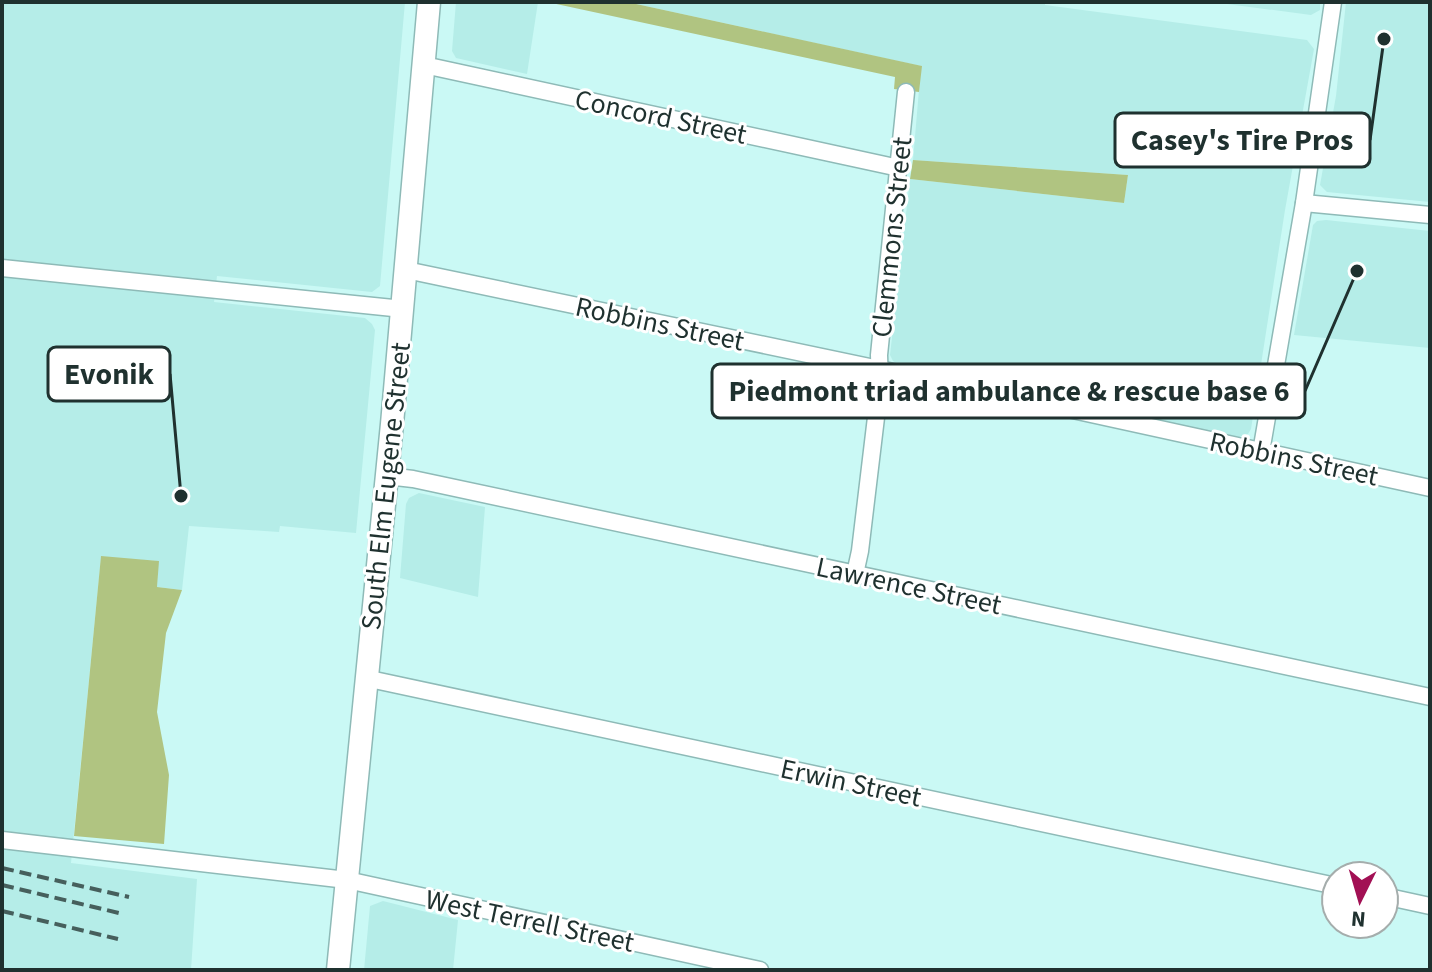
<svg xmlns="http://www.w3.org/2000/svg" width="1432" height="972" font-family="'Source Sans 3',sans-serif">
	<rect width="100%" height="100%" fill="#caf9f5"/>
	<g fill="#b5ede8">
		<polygon points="2,2 405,2 380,286 372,292 217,276 214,302 365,318 372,324 375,330 356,533 280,526 279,532 189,526 182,590 157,587 158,561 101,557 71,863 197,879 191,970 2,970"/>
		<polygon points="456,2 538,2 527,74 456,58 452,51"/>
		<polygon points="627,2 1045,2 1045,5 1307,40 1314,49 1285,210 1251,429 1248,434 1239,437 899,365 893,361 890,355 910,179 1124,203 1128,175 913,160 921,66"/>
		<polygon points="1212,2 1320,2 1320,10 1311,15"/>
		<polygon points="1346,2 1430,2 1430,202 1327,192 1320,185 1336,96"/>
		<polygon points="1326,220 1430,231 1430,348 1294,335 1313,225 1317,221"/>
		<polygon points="419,493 485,507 478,597 400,578 406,504 409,498"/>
		<polygon points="383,901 458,920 453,970 364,970 370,906"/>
	</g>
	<g fill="#b0c481">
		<polygon points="547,2 627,2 922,66 919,92 894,89 895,77"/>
		<polygon points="913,160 1128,175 1124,203 910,179"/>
		<polygon points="101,556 159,561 157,587 182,590 166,633 157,712 169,775 164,844 74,836"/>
	</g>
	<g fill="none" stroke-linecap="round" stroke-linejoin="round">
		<defs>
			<g id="minor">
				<polyline points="424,65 899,168"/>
				<polyline points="1304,203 1430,215"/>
				<polyline points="2,268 403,309"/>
				<polyline points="406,270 1027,400 1430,488"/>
				<polyline points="1261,452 1304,203 1333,2"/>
				<polyline points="387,476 413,479 1430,697"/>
				<polyline points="855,574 860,551 880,384 879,355 906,92"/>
				<polyline points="365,678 1336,886"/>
				<polyline points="2,840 347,880 760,970"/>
				<polyline points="1384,896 1430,906"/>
			</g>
			<polyline id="secondary" points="338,970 392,424 429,2"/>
		</defs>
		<use href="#minor" stroke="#8ebab7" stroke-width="19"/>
		<use href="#secondary" stroke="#8ebab7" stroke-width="25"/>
		<use href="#minor" stroke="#fff" stroke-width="16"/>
		<use href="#secondary" stroke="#fff" stroke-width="22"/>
		<g stroke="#465f5c" stroke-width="4" stroke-dasharray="12 6" stroke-linecap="butt">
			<polyline points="2,868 129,897"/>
			<polyline points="2,885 123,914"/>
			<polyline points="2,911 118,939"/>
		</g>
	</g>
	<g text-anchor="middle" stroke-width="6" stroke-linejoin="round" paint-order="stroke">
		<g font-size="28" fill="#1f312f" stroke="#fff">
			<text transform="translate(661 116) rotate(12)" y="10">Concord Street</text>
			<text transform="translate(891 237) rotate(-84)" y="10">Clemmons Street</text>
			<text transform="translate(660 323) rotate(12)" y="10">Robbins Street</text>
			<text transform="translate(1294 458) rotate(12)" y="10">Robbins Street</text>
			<text transform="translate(385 486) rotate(-84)" y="10">South Elm Eugene Street</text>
			<text transform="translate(909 585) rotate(12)" y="10">Lawrence Street</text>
			<text transform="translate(851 782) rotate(12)" y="10">Erwin Street</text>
			<text transform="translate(530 920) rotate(12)" y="10">West Terrell Street</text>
		</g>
	</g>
	<path fill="none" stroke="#1f312f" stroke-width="3" d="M1384 39L1370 140M181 496L170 374M1357 271L1305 391"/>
	<g fill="#1f312f" stroke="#fff" stroke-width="3">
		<circle cx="1384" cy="39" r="8"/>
		<circle cx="181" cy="496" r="8"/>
		<circle cx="1357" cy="271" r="8"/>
	</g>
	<g fill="#fff" stroke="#1f312f" stroke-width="3">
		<rect x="1115" y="113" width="255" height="54" rx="8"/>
		<rect x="48" y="347" width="122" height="54" rx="8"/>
		<rect x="712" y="364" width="593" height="54" rx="8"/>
	</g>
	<g font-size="30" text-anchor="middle" font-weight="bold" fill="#1f312f">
		<text x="1242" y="150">Casey's Tire Pros</text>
		<text x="109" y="384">Evonik</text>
		<text x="1009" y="401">Piedmont triad ambulance &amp; rescue base 6</text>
	</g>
	<rect width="1432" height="972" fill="none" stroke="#1f312f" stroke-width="8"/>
	<g transform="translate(1360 900) rotate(185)"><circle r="38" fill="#ffffff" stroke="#a5adac" stroke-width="2"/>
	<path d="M0-6L14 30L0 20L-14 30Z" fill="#a21054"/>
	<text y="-12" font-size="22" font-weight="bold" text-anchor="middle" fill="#1f312f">N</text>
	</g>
</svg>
